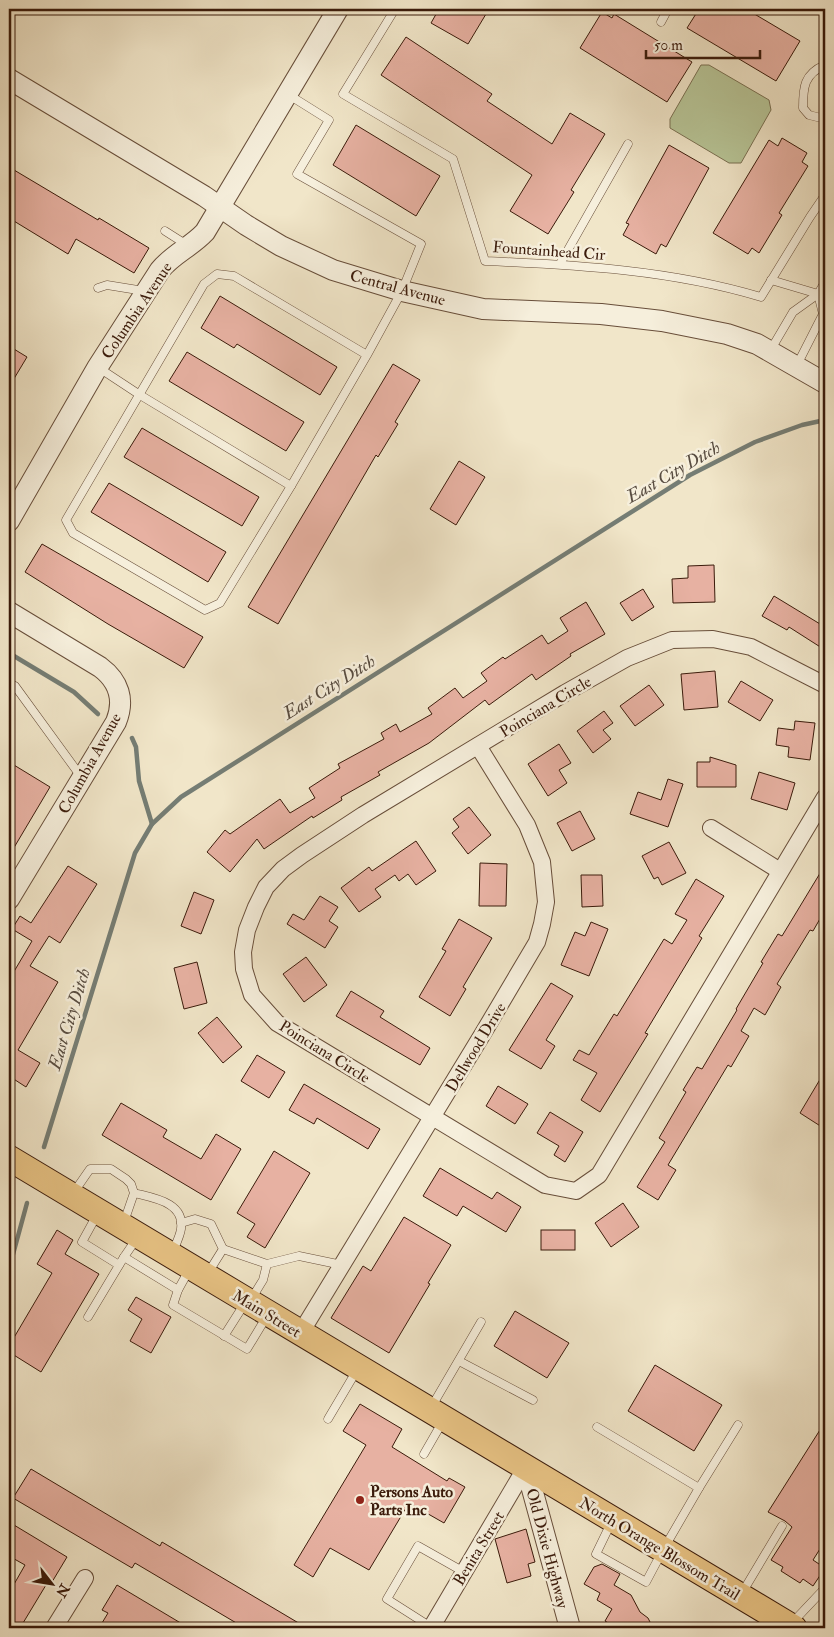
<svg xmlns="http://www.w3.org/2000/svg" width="834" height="1637" font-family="'IM FELL Double Pica',serif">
	<rect width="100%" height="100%" fill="#f1e6c9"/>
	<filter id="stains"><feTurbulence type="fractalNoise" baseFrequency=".004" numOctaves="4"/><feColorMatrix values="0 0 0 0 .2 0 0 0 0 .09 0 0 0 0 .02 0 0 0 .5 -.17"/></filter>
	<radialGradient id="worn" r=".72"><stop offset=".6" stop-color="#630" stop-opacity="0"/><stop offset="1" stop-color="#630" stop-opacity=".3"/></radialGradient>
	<polygon fill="#b8c698" stroke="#7a7052" points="701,65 709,65 769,100 771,110 741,163 729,163 670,128 670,119"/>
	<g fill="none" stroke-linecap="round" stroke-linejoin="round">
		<g stroke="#757d74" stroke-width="4.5">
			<polyline points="9,653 74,692 98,714"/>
			<polyline points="132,738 136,747 139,781 152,824"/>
			<polyline points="44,1147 135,853 152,824 181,797 690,475 755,442 802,425 825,420"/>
			<polyline points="9,1269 27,1203"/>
		</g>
	</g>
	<g fill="#e7b1a2" stroke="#3b1b0b">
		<polygon points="439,9 489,9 468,44 431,23"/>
		<polygon points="699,9 746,9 800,41 776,81 687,28"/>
		<polygon points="602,12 612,18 614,14 692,62 667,102 580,48"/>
		<polygon points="406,37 492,94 487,101 552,144 570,113 605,134 571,190 574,192 548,234 510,211 532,175 381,75"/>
		<polygon points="356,125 440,176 416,216 333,165"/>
		<polygon points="782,138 807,153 802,162 808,166 779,213 782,215 759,253 752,248 748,254 713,233 769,140 778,146"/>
		<polygon points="669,145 709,168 666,247 661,244 656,254 623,235 629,224 626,223"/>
		<polygon points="9,167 98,220 99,218 149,248 134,273 76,239 68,254 9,218"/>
		<polygon points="220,296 337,367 320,395 237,344 234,348 201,328"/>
		<polygon points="9,346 27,357 9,387"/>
		<polygon points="187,352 304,422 286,451 169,381"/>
		<polygon points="393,364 420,380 395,422 398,424 378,457 376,455 278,624 248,607"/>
		<polygon points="142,428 259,497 242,526 124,457"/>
		<polygon points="459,461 485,477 456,525 430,509"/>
		<polygon points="109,483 226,552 208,582 91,512"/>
		<polygon points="42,544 203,637 184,668 108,624 25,572"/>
		<polygon points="714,565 715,602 673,603 672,579 688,578 688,566"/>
		<polygon points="643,589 654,607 632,621 620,603"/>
		<polygon points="774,596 825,627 825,650 789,627 787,630 762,616"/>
		<polygon points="586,602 605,634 570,654 571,656 536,680 532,674 489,705 485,700 429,743 378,772 380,775 341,797 342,800 313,818 312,816 264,849 257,839 230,872 207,852 225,830 230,834 280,799 290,813 315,798 309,788 340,768 338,764 384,739 381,733 396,724 400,732 432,714 428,708 455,688 463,698 487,681 481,673 503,657 505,659 542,635 548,644 568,631 560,618"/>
		<polygon points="715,671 718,707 684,710 681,674"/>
		<polygon points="741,681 773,700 760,721 728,702"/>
		<polygon points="649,685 664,705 635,726 620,706"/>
		<polygon points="604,711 613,723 603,730 611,739 593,753 577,731"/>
		<polygon points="795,721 815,723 810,760 788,757 789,747 776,745 778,728 794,730"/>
		<polygon points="559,744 571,763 559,770 567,783 548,796 528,764"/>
		<polygon points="710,757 736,765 736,787 697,787 697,762 710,762"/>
		<polygon points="9,762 50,787 9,856"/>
		<polygon points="759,772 795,783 787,810 751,799"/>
		<polygon points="668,779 683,784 668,827 630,814 638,792 661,800"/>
		<polygon points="469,807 491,835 468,854 452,833 459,827 453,819"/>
		<polygon points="580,811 595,839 572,851 557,823"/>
		<polygon points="416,841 436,871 416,885 408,874 399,881 395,875 375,889 381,897 359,912 341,888 369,867 372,871"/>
		<polygon points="669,842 686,873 662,885 658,877 654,879 642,856"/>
		<polygon points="480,863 507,864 506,906 479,906"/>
		<polygon points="825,865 825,910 813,931 810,930 777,984 781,987 765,1015 754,1008 741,1031 749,1036 731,1067 728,1065 668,1165 676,1170 658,1200 637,1187 665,1142 659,1138 686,1092 683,1090 697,1067 702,1069 737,1010 736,1009 763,963 761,962 778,934 782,936"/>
		<polygon points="68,866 97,884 60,943 49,936 30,966 58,982 18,1050 40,1063 26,1087 9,1076 9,980 32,941 12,929 20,916 31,923"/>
		<polygon points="581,875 602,875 603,906 582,907"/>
		<polygon points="696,879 724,896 699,936 702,938 645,1033 648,1034 600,1112 581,1100 597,1073 573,1060 579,1050 589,1055 614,1014 617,1016 664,939 672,944 687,920 675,914"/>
		<polygon points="194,892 214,900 201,934 181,926"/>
		<polygon points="320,896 338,907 329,921 338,927 325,948 287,924 293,914 304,920"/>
		<polygon points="459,919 492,938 463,987 466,989 450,1016 419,997 446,951 442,949"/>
		<polygon points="591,922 608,929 589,976 561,965 575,932 585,936"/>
		<polygon points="306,957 327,985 304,1002 283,974"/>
		<polygon points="197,962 207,1003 184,1009 174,968"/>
		<polygon points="551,983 573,996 546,1040 555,1046 541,1069 509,1050"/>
		<polygon points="351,991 384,1011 380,1017 430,1048 420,1065 336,1016"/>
		<polygon points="217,1017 242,1047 223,1063 198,1033"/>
		<polygon points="257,1055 285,1072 269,1098 241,1081"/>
		<polygon points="825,1071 825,1129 800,1113"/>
		<polygon points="304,1084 380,1129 368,1149 317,1118 314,1124 289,1110"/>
		<polygon points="498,1086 528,1104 515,1124 486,1106"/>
		<polygon points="121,1103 167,1130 163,1137 201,1159 216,1134 241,1149 211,1200 102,1135"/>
		<polygon points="550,1112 583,1132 565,1162 554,1155 559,1146 537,1133"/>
		<polygon points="274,1151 310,1173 265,1248 247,1237 255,1224 237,1213"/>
		<polygon points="440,1168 492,1199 497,1192 521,1207 506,1232 463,1206 457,1216 423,1196"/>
		<polygon points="623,1203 639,1227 611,1247 595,1223"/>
		<polygon points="404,1217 451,1245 428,1283 430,1284 389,1353 331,1318 363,1266 371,1271"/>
		<polygon points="57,1230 73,1240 65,1254 99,1274 41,1372 9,1352 9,1346 52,1273 37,1264"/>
		<rect x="541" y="1230" width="34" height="20"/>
		<polygon points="136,1297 171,1317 151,1353 130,1341 142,1319 128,1310"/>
		<polygon points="515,1311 569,1343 547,1378 494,1346"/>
		<polygon points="655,1365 722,1405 694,1451 628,1411"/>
		<polygon points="360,1404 402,1429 392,1447 447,1481 449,1478 465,1487 444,1523 409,1503 369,1570 330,1548 313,1577 294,1565 366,1445 343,1431"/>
		<polygon points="825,1422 825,1541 813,1560 825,1568 813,1586 803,1579 800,1583 781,1571 783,1567 771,1560 792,1527 785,1521 768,1512"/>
		<polygon points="31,1469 160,1546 162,1542 307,1628 235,1628 238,1624 135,1563 132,1568 13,1498"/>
		<polygon points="9,1522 67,1557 52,1582 49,1580 20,1628 9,1628 9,1593 25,1565 9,1556"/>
		<polygon points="526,1529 535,1562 528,1564 531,1576 507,1583 495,1539"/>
		<polygon points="602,1564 620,1574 614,1585 631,1595 640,1612 648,1618 653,1628 617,1628 605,1621 612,1609 597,1600 600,1593 584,1584 594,1567"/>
		<polygon points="117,1585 189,1628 99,1628 108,1613 102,1610"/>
	</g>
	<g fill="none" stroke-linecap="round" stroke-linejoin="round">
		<defs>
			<g id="service">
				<path d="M395 9 343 94 453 159 485 261C578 265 671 270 761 297L810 217 825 195"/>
				<polyline points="823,9 825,17"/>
				<polyline points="661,22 668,9"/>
				<path d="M825 65C804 74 803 87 803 108L809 115 825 119"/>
				<polyline points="289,95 329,120 297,174 421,244 402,291 367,355 291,486 220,603 205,610 73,533 66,520 204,284 217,274 234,276 367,355"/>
				<polyline points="165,231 187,245"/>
				<polyline points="560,264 628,144"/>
				<polyline points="771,280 825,296"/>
				<polyline points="98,288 107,285 144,291"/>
				<polyline points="770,351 793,312 818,294 825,282"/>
				<polyline points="797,365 823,314 818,294"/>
				<polyline points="99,368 140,395 291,486"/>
				<polyline points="9,683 15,686 82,778"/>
				<polyline points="74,1192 90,1169 111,1169 126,1179 131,1184 134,1193 124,1222"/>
				<path d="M134 1193C153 1198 185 1202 181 1229 180 1236 176 1244 173 1251"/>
				<polyline points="98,1213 82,1242 119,1265"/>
				<polyline points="181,1223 195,1219 211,1224 223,1249 208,1273"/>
				<polyline points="223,1249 267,1264 299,1256 342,1265"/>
				<polyline points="124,1257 178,1290"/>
				<polyline points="189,1270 178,1290 173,1305 247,1349 267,1316"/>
				<polyline points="252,1298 263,1280 267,1264"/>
				<polyline points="88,1317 124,1257 137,1238"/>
				<polyline points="224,1336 245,1303"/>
				<polyline points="459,1361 533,1400"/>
				<polyline points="432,1406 481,1322"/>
				<polyline points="328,1419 357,1370"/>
				<polyline points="597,1427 699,1488 663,1550 646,1582 596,1554 612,1521"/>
				<polyline points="424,1454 443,1421"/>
				<polyline points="699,1488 738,1425"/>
				<polyline points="742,1593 782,1526"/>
				<polyline points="792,1623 825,1588"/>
				<polyline points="431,1627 387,1599 418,1546 464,1572"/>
			</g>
			<g id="minor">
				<polyline points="825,685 751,647 713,639 672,640 627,658 565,693 363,815 302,855 283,869 266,887 256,907 247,930 243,952 244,969 252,995 277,1023 545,1185 576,1191 599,1175 825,797"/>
				<polyline points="711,828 780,871"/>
				<polyline points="300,1334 482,1035 537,942 542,924 546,902 542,862 527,825 478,746"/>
				<polyline points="54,1628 85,1578"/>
				<polyline points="431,1628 526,1467"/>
			</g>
			<g id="tertiary">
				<polyline points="9,79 204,196 246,225 281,246 333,270 402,291 483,309 601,314 662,321 727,334 757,344 825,383"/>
				<path d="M9 521 97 368 160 270C173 254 191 247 205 232L338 9"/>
				<path d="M9 612 100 667C119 681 125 700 116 722L9 899"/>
				<polyline points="526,1467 570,1628"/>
			</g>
			<polyline id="primary" points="9,1158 794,1628"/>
		</defs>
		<use href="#service" stroke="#684e3a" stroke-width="9"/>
		<use href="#minor" stroke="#684e3a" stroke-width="18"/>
		<use href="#tertiary" stroke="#684e3a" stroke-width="22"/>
		<use href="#primary" stroke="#3b1b0b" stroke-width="27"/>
		<use href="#service" stroke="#f6efdc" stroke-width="8"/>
		<use href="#minor" stroke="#f6efdc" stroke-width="16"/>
		<use href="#tertiary" stroke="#f6efdc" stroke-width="20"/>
		<use href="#primary" stroke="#e8c384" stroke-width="25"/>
	</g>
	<circle fill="#8f2418" stroke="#f6efdc" stroke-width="2" cx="360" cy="1500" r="5"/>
	<g text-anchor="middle" stroke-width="5" stroke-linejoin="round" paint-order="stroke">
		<g font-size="16" fill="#3b1b0b" stroke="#f6efdc">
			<text transform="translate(549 250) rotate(4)" y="6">Fountainhead Cir</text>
			<text transform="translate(398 287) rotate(15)" y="6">Central Avenue</text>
			<text transform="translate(136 310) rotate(-56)" y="6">Columbia Avenue</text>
			<text transform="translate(545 706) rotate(-31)" y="6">Poinciana Circle</text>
			<text transform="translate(89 763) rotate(-61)" y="6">Columbia Avenue</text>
			<text transform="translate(475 1047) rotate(-59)" y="6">Dellwood Drive</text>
			<text transform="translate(325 1051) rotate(32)" y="6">Poinciana Circle</text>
			<text transform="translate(267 1313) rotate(31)" y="6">Main Street</text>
			<text transform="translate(478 1548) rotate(-59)" y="6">Benita Street</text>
			<text transform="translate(548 1548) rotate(75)" y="6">Old Dixie Highway</text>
			<text transform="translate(660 1548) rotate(31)" y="6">North Orange Blossom Trail</text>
		</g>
		<g font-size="16" font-weight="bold" fill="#3b1b0b" stroke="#f6efdc" text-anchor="start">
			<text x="370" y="1497">Persons Auto<tspan x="370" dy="18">Parts Inc</tspan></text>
		</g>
		<g font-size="18" font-style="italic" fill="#584c40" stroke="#f6efdc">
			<text transform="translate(673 472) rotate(-30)" y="6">East City Ditch</text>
			<text transform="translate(329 687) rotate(-32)" y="6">East City Ditch</text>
			<text transform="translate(69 1019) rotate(-73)" y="6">East City Ditch</text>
		</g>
	</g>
	<rect width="834" height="1637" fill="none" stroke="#f1e6c9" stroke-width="30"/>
	<rect x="10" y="10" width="814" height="1617" fill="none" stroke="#3b1b0b" stroke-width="2.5"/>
	<rect x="15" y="15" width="804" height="1607" fill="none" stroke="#3b1b0b"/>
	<g transform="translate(52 1584) rotate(121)" stroke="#f6efdc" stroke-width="4" paint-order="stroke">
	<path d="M0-4L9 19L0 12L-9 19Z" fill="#3b1b0b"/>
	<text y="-8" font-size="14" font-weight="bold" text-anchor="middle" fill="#3b1b0b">N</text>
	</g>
	<path d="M646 50v8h114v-8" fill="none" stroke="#3b1b0b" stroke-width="2.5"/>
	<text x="654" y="50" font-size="15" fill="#3b1b0b" stroke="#f6efdc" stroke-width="4" paint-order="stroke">50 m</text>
	<rect width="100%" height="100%" filter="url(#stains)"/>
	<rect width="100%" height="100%" fill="url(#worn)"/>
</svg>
